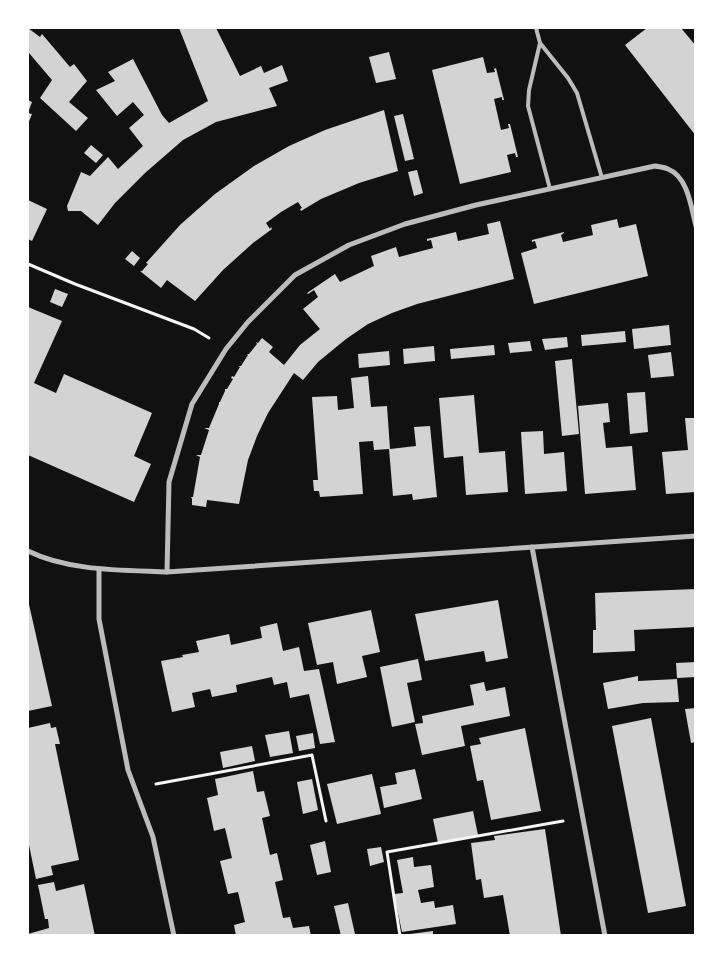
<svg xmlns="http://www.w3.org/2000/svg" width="723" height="963" font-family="Rubik,sans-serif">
	<rect width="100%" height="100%" fill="#111"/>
	<g fill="#d3d3d3">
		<polygon points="28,28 40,37 42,34 70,67 74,64 87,81 69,102 88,118 76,131 40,98 52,80 29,53 28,56"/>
		<polygon points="179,28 216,28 240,76 261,66 264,73 282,65 288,81 269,88 277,106 216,122 183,140 145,173 115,203 98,225 81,211 68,211 67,206 81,172 90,176 108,157 118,169 143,146 129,128 144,115 133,102 117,116 96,90 115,81 108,72 133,59 162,115 169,123 208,101"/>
		<polygon points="647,28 681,28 696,46 696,136 625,45"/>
		<polygon points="389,52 396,79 376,83 369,57"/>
		<polygon points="483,57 487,73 495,72 494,69 496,68 504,100 502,100 502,97 494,99 501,130 509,128 508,124 510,124 518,157 516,157 515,153 507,155 511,172 460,184 432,70"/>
		<polygon points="28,100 32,102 28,113 32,114 28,124"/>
		<polygon points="384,110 398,171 359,183 321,199 301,211 300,209 302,208 298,202 281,212 266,223 270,229 271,227 272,229 253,243 223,270 195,301 167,280 161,288 140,271 142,271 148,264 146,263 180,225 215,194 254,166 289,146 325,130"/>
		<polygon points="403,114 414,159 405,161 394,116"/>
		<polygon points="91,145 103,155 96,163 84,153"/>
		<polygon points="417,170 423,193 414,196 408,172"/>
		<polygon points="28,200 47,209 32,241 28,239"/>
		<polygon points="617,219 619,228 636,224 648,276 534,304 521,253 537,248 535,241 532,242 532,240 564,232 564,233 561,235 563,242 593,235 591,225"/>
		<polygon points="500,221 514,279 417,304 392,313 368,324 346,339 318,362 303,380 294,373 268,413 257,436 248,460 239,504 207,500 206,507 192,505 192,499 191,497 193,497 200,457 196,455 201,455 209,430 204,428 209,428 219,404 219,402 220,402 225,391 225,389 227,389 233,379 231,378 232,376 234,377 240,367 238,366 241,366 248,355 247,354 249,354 257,344 256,342 258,343 262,338 273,347 269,352 284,365 300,345 320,329 303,309 318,297 314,290 308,294 307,293 335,274 340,282 374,266 371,256 396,247 399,257 433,248 431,240 427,241 427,239 456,232 458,241 489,234 487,224"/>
		<polygon points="132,251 140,258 134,266 125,259"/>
		<polygon points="55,289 68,294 62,307 50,302"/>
		<polygon points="28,307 62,321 34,383 56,393 64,374 152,413 134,456 151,464 134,502 28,455"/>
		<polygon points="669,325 671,345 634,349 632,329"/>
		<polygon points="625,331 626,342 582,346 581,335"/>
		<polygon points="567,337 568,347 545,350 542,339"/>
		<polygon points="530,341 532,351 510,353 508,343"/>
		<polygon points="494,345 495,355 451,359 450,349"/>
		<polygon points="434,346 435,361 404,364 403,349"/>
		<polygon points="389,351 390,365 359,368 358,354"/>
		<polygon points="671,352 674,376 651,378 648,355"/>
		<polygon points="572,359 579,434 562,436 555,361"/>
		<polygon points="368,376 371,407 387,406 390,449 416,446 414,427 430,426 437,497 413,500 412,494 393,496 389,449 374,450 373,441 359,442 363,494 320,497 319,491 314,491 313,480 318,480 312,397 337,396 338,410 354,408 351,378"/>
		<polygon points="645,392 648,432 630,434 627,393"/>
		<polygon points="474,395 479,453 505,451 508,492 466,495 463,456 444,458 439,398"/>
		<polygon points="608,403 610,422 603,423 606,448 632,446 636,490 585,494 578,406"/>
		<polygon points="685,418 696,418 696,492 666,494 662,452 688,450"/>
		<polygon points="543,431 544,454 564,452 567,491 525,494 521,432"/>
		<polygon points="696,589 696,627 634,630 635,651 593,653 593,630 596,630 595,593"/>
		<polygon points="28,600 52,706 28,711"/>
		<polygon points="498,600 508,658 486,662 484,651 425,661 415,614"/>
		<polygon points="371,610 380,652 362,656 367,677 337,684 333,662 317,665 308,623"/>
		<polygon points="277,623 283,651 299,647 304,671 319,669 335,742 320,744 309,694 290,698 287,682 274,685 272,677 236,685 237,692 212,697 210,689 192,693 195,707 172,712 161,661 183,657 182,655 199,652 196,641 229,634 231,645 262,638 260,627"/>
		<polygon points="418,659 422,680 407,683 415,722 392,727 380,667"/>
		<polygon points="696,662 696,677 677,678 676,663"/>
		<polygon points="638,676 638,681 677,679 679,702 643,703 608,709 603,683"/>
		<polygon points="484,682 486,691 505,687 510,716 461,726 465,746 422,755 415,724 423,723 422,716 474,705 470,685"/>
		<polygon points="696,708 696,742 691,743 685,709"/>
		<polygon points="651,718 686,906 648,913 612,726"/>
		<polygon points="50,723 51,728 56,727 60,744 55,744 79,860 51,866 53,875 36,879 29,845 28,846 28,728"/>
		<polygon points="525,728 541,811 491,820 483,780 477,781 470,746 481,744 479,738"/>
		<polygon points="289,731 293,753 270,757 265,735"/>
		<polygon points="313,733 315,748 299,751 296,736"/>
		<polygon points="252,746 255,761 223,768 220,752"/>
		<polygon points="415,769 422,799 384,808 380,787 397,784 395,773"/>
		<polygon points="253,771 257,792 264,791 270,816 262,818 270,855 277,853 283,880 275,882 283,918 290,917 293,928 309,926 311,936 236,936 234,925 245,922 238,892 228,894 220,861 232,858 225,828 214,831 207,798 218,795 215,779"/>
		<polygon points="372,774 381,814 337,824 327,784"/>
		<polygon points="312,779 318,810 303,814 297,782"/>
		<polygon points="473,811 478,835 438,843 433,819"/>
		<polygon points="545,829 561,936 510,936 503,895 484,898 481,879 476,880 471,843 495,840 494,836"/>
		<polygon points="325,841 331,872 317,875 310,845"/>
		<polygon points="381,847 384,862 370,866 367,849"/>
		<polygon points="413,857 414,867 431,865 434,887 418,890 421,903 434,901 435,908 453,905 456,924 402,932 394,894 403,893 397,860"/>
		<polygon points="54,882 56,891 84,884 95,936 28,936 28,934 49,928 48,919 45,919 38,885"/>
		<polygon points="348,903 355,934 341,936 334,906"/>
		<polygon points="433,931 433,936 410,936 410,934"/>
	</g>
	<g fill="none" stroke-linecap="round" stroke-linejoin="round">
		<g stroke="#f5f5f5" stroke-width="3">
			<polyline points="28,264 75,284 194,329 209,338"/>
			<polyline points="156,784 312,755 326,821"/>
			<polyline points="400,936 387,852 563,821"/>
		</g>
		<g stroke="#bcbcbc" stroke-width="4">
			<polyline points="536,28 540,43 568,78 577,93 602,178"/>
			<polyline points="540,43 529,90 528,106 550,189"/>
		</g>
		<g stroke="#bcbcbc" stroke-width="5">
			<polyline points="532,547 605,936"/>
			<path d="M28 551C68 571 122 570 167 572L696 536"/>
			<polyline points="99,569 99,619 128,770 153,837 174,936"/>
			<path d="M167 572 169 482 192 404 226 349 248 322 295 275 349 245 405 224 476 205 655 166C659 167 664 167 668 169 688 177 691 207 696 226"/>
		</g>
	</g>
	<rect width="723" height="963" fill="none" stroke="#ffffff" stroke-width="58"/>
</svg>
